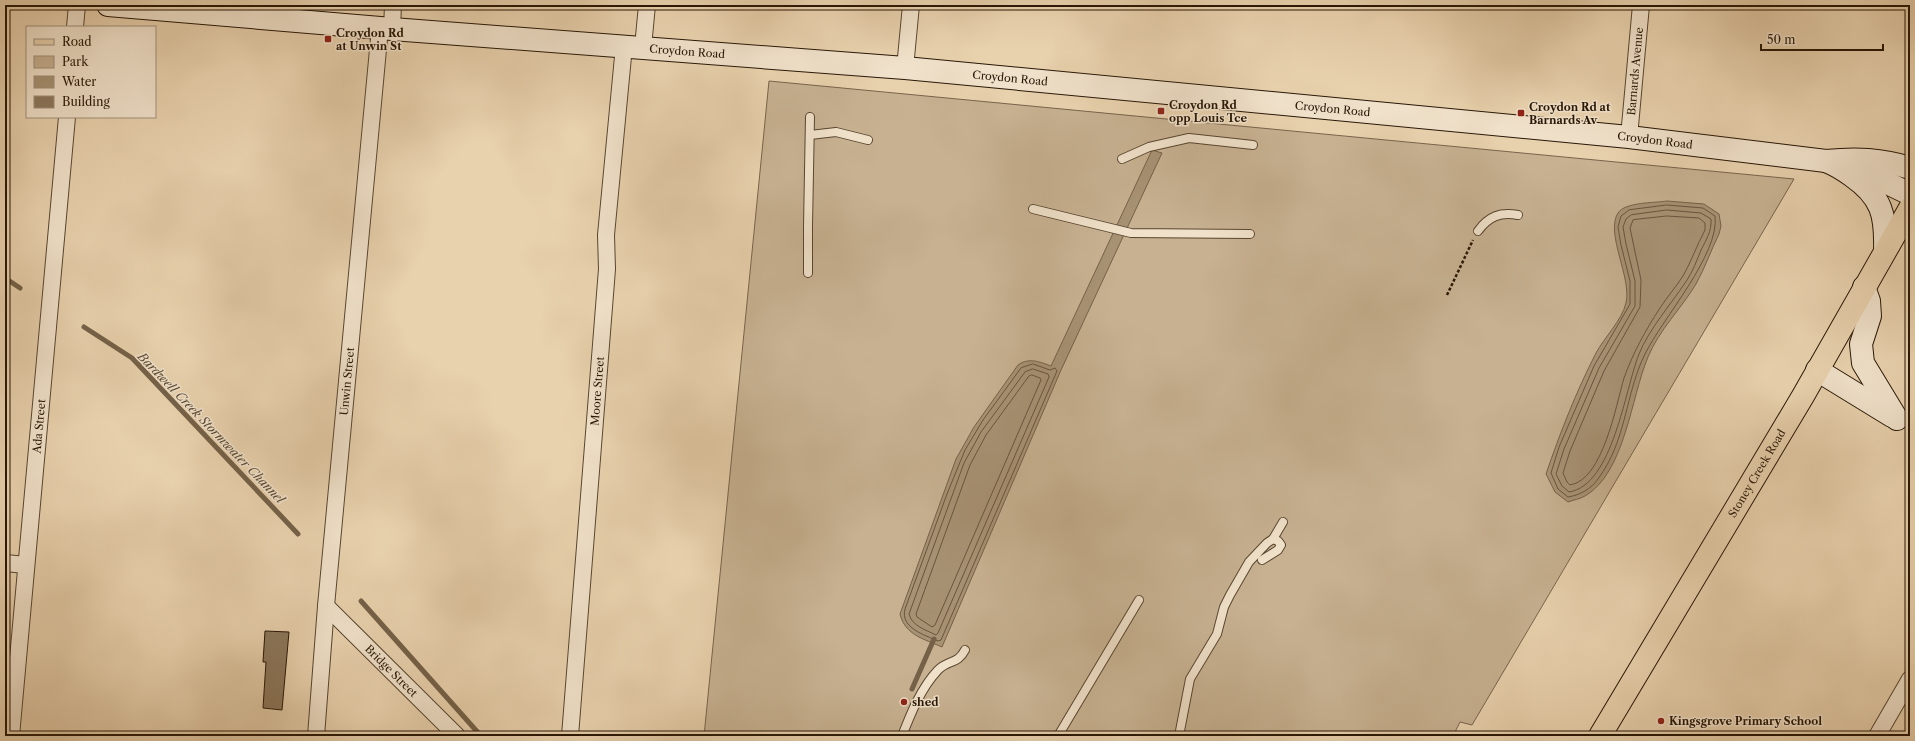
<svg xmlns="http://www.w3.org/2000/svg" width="1915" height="741" font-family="'Libre Caslon Text',serif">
	<rect width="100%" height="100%" fill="#e8d1ad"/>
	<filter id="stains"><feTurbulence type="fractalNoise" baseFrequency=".005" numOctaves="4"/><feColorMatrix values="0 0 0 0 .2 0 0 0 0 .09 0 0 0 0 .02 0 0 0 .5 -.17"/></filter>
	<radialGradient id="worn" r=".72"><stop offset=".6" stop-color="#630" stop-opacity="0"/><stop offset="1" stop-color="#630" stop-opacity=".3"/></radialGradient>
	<polygon fill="#c7b191" stroke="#78644c" points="769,81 1794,179 1472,725 1460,722 1453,736 704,736"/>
	<g fill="#a79274" stroke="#746148">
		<path d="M1152 150 1162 153 1061 370 942 647C924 639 905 635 900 614L956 459 974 427 1018 365C1029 357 1040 362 1051 366Z"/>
		<path d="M1667 201 1704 204 1719 214 1721 226 1719 234C1711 250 1705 268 1696 284 1681 309 1659 330 1648 357 1631 397 1625 473 1585 496 1580 499 1573 500 1568 502L1555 492 1546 474C1560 433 1576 392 1596 353 1604 338 1622 320 1626 303 1632 278 1605 233 1618 213 1625 202 1654 203 1667 201Z"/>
	</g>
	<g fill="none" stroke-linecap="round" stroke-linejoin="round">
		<g stroke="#68543d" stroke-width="1">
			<path d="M1667 205 1703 208 1715 216C1720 254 1662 319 1645 354 1625 394 1627 440 1598 479 1591 489 1580 495 1568 497L1558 489 1551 473 1559 447 1594 366 1630 304V281L1621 245 1618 227 1621 216 1629 210Z"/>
			<path d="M1667 210 1701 213 1711 219C1712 231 1706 240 1701 250 1697 260 1693 271 1687 280 1672 303 1649 329 1639 354 1625 389 1613 485 1569 492L1562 486 1556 474 1564 449 1599 368 1635 306V281L1626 244 1623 227 1626 219 1631 215Z"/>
			<path d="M1667 216 1699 218 1705 223V230C1697 245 1691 262 1683 276 1676 287 1667 297 1660 308 1645 331 1633 353 1624 378 1616 405 1603 480 1570 485L1567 482 1563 473 1570 451 1604 371 1640 307 1641 280 1630 228 1633 220Z"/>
			<path d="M1033 364 1050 370 1055 368 1057 371 941 640 938 641C925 635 900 628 905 609L947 494 965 450 983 420 1021 368Z"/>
			<path d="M1033 369 1048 374 1049 377 938 633 936 635C926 630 912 626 909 614L964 463 981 432 1025 372Z"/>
			<polygon points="1032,375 1040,378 1041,380 935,625 932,627 917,617 916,614 970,465 986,435 1029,376"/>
		</g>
		<g stroke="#746148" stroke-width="5">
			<polyline points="5,278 20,288"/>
			<polyline points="84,327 132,358 298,534"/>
			<polyline points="361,601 481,736"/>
			<polyline points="912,689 934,639"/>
		</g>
	</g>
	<polygon fill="#8c785d" stroke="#281706" points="265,631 289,632 282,710 263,708 266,662 263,662"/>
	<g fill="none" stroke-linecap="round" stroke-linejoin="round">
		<defs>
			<g id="lane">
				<polyline points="810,135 836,132 868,140"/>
				<polyline points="1122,159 1149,147 1189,138 1253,145"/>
				<polyline points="1033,209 1131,233 1250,234"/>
				<path d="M1478 231C1489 216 1500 212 1518 215"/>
				<polyline points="808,273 808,226 810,117"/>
				<polyline points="1273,539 1283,522"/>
				<path d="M902 736C911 713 921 688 938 670 948 660 958 664 965 650"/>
				<polyline points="1058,736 1139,600"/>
				<polyline points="1179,736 1190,679 1217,634 1224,607 1230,595 1249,562 1267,543 1273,539 1278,541 1281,545 1278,550 1262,560"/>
			</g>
			<g id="street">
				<polyline points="75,27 77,5"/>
				<polyline points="392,29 393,5"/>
				<polyline points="643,47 647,5"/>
				<polyline points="905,68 911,5"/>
				<path id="s1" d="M1629 137 1641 5"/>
				<polyline points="5,563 26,565"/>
				<path id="s2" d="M326 606 457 736"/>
				<path id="s3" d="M11 736 67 117"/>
				<path id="s4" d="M316 736 326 606 380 28"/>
				<path id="s5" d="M570 736 607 269 606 235 624 46"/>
				<polyline points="1877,736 1910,679"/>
			</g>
			<g id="secondary">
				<path id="s6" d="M108 5 392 29 905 68 1629 137 1826 161C1856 158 1881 159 1910 168"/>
				<path d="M1826 161C1836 165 1844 170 1852 176 1882 197 1886 215 1885 250"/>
				<polyline points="1854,171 1881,180 1910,194"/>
				<polyline points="1864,287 1869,301 1870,316 1861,344 1863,363 1897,419"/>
				<polyline points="1817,370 1892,416"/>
			</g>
			<g id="primary">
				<path id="s7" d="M1600 736 1803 396 1910 208"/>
			</g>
		</defs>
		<use href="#lane" stroke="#584630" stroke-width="10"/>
		<use href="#street" stroke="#584630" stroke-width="18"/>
		<use href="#secondary" stroke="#281706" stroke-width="24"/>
		<use href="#primary" stroke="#281706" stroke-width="24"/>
		<polyline stroke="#281706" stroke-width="2.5" stroke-dasharray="3 2" stroke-linecap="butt" points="1447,295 1473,240"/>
		<use href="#lane" stroke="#f0e1ca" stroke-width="8"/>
		<use href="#street" stroke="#f0e1ca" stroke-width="16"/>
		<use href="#secondary" stroke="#f0e1ca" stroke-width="22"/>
		<use href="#primary" stroke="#e8d1ad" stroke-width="22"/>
	</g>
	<g fill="#8f2418" stroke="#f0e1ca" stroke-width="1.5">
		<rect x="324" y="35" width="8" height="8" rx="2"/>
		<rect x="1157" y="107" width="8" height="8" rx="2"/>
		<rect x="1517" y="109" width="8" height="8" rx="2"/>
		<circle cx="904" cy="702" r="4"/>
		<circle cx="1661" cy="721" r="4"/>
	</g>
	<g text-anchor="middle" stroke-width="3" stroke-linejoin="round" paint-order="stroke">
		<g font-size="11" font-weight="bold" fill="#281706" stroke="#f0e1ca" text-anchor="start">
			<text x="336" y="37">Croydon Rd<tspan x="336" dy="13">at Unwin St</tspan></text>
			<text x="1169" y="109">Croydon Rd<tspan x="1169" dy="13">opp Louis Tce</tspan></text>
			<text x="1529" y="111">Croydon Rd at<tspan x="1529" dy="13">Barnards Av</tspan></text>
			<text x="912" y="706">shed</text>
			<text x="1669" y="725">Kingsgrove Primary School</text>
		</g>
		<g font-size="11" fill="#281706" stroke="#f0e1ca">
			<text dy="4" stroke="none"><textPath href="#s6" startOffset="581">Croydon Road</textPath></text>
			<text dy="4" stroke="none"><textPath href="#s1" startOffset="66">Barnards Avenue</textPath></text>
			<text dy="4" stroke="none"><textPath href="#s6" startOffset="905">Croydon Road</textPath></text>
			<text dy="4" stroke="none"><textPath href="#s6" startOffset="1229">Croydon Road</textPath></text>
			<text dy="4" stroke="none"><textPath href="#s6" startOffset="1553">Croydon Road</textPath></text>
			<text dy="4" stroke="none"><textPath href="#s4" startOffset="356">Unwin Street</textPath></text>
			<text dy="4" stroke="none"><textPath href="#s5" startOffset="346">Moore Street</textPath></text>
			<text dy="4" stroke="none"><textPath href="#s3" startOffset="311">Ada Street</textPath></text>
			<text dy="4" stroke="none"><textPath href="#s7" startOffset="306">Stoney Creek Road</textPath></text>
			<text dy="4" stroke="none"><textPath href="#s2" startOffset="92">Bridge Street</textPath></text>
		</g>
		<g font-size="12" font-style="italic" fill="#5b4832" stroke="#f0e1ca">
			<text transform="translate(211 428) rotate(46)" y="4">Bardwell Creek Stormwater Channel</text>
		</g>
	</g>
	<rect width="1915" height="741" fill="none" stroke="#e8d1ad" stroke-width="20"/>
	<rect x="6" y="6" width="1903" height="729" fill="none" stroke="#281706" stroke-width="2"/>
	<rect x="10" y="10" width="1895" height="721" fill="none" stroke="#281706"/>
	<rect x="26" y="26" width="130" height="92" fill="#f0e1ca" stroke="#a0907c"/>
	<rect x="34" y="39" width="20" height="6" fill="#e8d1ad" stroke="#a0907c"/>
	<text x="62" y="46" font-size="12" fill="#281706">Road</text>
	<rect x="34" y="56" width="20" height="12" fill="#c7b191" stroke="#a0907c"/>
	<text x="62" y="66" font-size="12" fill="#281706">Park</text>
	<rect x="34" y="76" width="20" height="12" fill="#a79274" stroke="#a0907c"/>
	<text x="62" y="86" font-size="12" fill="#281706">Water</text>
	<rect x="34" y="96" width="20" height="12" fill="#8c785d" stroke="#a0907c"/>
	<text x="62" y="106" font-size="12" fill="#281706">Building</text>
	<path d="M1761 44v6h122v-6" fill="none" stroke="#281706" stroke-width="2"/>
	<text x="1767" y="44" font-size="12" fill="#281706" stroke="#f0e1ca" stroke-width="3" paint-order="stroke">50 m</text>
	<rect width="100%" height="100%" filter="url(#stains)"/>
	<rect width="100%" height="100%" fill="url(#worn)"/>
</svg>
